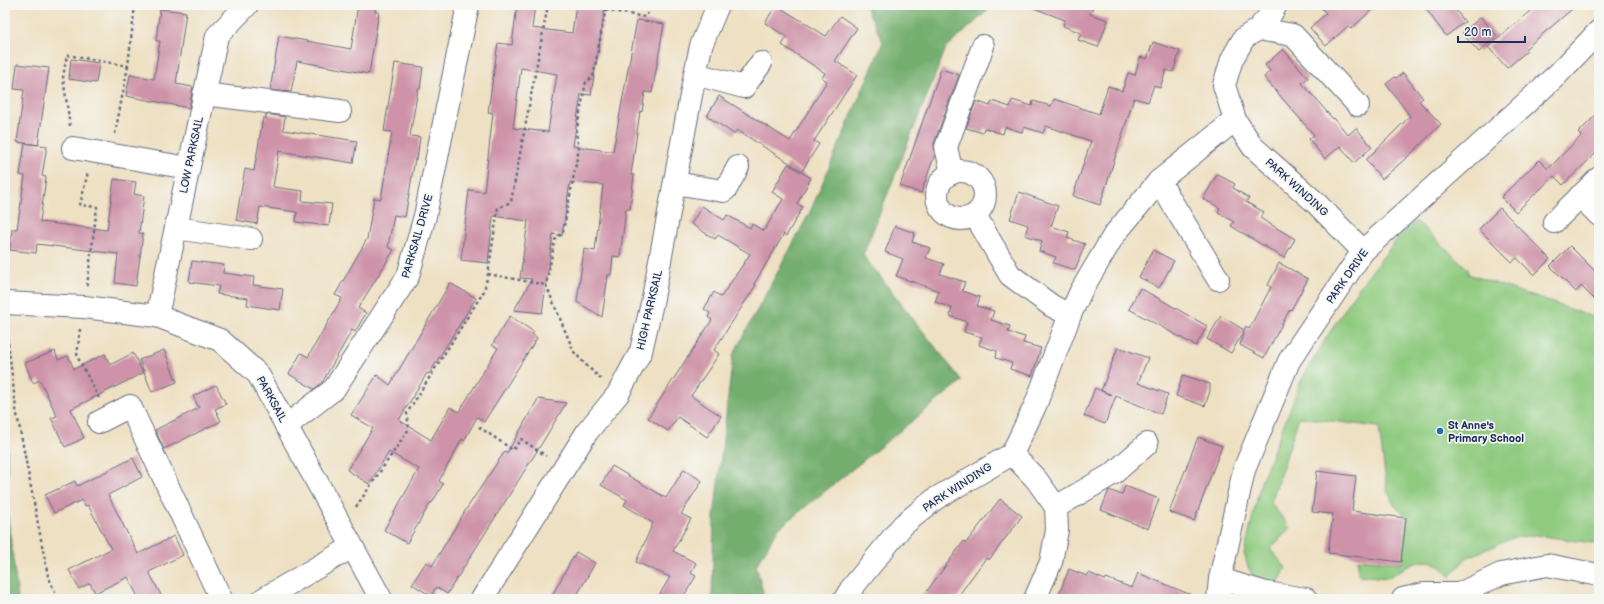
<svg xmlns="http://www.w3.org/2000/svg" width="1604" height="604" font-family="'Balsamiq Sans',sans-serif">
	<rect width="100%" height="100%" fill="#f6f6f2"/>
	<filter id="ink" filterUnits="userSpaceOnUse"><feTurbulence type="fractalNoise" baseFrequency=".025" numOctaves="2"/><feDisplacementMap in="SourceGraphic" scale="8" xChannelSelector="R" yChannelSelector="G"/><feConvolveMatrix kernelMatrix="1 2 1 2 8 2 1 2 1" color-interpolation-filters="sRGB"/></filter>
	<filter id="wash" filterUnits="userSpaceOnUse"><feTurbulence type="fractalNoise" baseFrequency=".012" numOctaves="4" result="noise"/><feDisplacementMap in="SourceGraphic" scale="16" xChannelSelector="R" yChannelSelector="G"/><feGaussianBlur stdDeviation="0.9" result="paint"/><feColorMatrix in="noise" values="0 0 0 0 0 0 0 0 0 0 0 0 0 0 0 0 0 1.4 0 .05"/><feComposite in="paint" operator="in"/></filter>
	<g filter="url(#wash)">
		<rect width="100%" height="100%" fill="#eee0c2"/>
		<path fill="#8fca7f" stroke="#557c6e" d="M1416 221 1468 269V274L1599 319V544L1536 535 1513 538 1466 558 1450 577C1446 573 1443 568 1439 565 1423 554 1401 570 1387 578L1358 575V559L1402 563 1408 517 1394 505 1387 490 1379 427 1299 417 1271 503 1290 528 1270 549 1286 568 1276 587 1260 580 1253 575 1249 569 1244 554 1261 482 1301 381 1326 338 1357 290 1398 238Z"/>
		<g fill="#73ae6e" stroke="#476e66">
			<polygon points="865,5 994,5 946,48 863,255 962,381 778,529 756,566 765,599 712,599 714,517 733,355 810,212 883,42"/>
			<polygon points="5,404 8,418 7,510 18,599 5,599"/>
		</g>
		<g id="blocks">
			<g fill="#ce93a8" fill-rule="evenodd">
				<polygon points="358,5 376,5 375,12 379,12 369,74 297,61 291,92 270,90 279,36 351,49"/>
				<path d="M517 5H535L532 28 572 33 576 5 605 7 591 95 581 94 573 146 608 151H613L637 20 664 24 652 93 645 92 642 112 640 111 631 175H634L630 209H626L620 257 613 256 611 275H608L602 317 577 302 584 249 595 251 603 185 570 182 562 236 553 234 542 313 514 310 532 279 520 278 528 221 493 216 488 263 461 260 469 190 484 192 493 113 488 112 498 43 512 45ZM521 68 557 74 548 132 513 128Z"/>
				<polygon points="776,5 826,36 840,16 857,28 835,61 857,75 814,141 819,144 802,171 737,130 734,134 707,116 719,96 790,141 827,81 822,78 825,73 782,45 787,37 765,23"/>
				<polygon points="1031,5 1094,5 1090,14 1108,20 1098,47 1078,40 1081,33 1063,26 1065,20 1031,7"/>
				<polygon points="1318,5 1377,5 1351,29 1348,26 1326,46 1310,28 1326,13"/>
				<polygon points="1423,5 1452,5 1465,22 1446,36"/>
				<polygon points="1537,5 1577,5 1525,49 1527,51 1507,68 1488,47"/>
				<polygon points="160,9 186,12 176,84 193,87 189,108 126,96 130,75 154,79 160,41 156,41"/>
				<polygon points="1481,17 1497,36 1479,52 1462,33"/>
				<polygon points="1153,42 1180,51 1173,72 1166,70 1160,88 1154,85 1148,102 1134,98 1100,205 1073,196 1091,141 1046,126 1043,133 1024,127 1022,132 1005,127 1003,134 984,128 983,133 966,128 976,101 990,106 992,101 1010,107 1012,100 1032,106 1033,101 1051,106 1054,99 1099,114 1108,86 1122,91 1128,73 1135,75 1140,57 1147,59"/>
				<polygon points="1283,49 1308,78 1302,83 1333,119 1334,118 1348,135 1356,128 1372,147 1354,163 1340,146 1325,159 1309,139 1314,135 1264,77 1270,71 1265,65"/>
				<polygon points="71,59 99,63 96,83 69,79"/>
				<polygon points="395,63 423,67 420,89 418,89 410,136 420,137 417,159 415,159 405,217 394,215 388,247 394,250 358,308 366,313 355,332 352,330 322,383 314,389 289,374 301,353 308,357 342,298 335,295 367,239 374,198 381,199 392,132 384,131"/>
				<polygon points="17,64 49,68 38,145 17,142 24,90 14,89"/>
				<polygon points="941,69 959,75 934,143 935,154 921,193 900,186"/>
				<polygon points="1403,73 1423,98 1419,101 1441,124 1412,153 1382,179 1366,160 1410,116 1386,84 1395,77 1396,78"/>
				<polygon points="1599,112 1599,153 1597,152 1563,185 1554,176 1516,212 1501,197 1539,160 1548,169 1581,136 1578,133"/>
				<polygon points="266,114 285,117 283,130 357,141 353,163 279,151 273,187 303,191 302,201 332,204 329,226 296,222 297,212 260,207 257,224 236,220 245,169 254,171 263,118 266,118"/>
				<polygon points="25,143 47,146 42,176 46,177 40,222 107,230 114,179 136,182 134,194 144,196 139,233 143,234 136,286 115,283 118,254 37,244 36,253 10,250 12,229 17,229 25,176 20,175"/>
				<polygon points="788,164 811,178 797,204 803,207 786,236 784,234 754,284 756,285 714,350 719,354 691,396 721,416 707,437 678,417 668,431 648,418 712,320 708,317 710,313 704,309 714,292 721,297 750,254 718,235 715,239 691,224 702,206 724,220 727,215 750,228 752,224 764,231 783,199 772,192"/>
				<polygon points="1217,174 1235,184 1233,188 1249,198 1246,202 1264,212 1260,218 1295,239 1284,258 1231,226 1234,222 1218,212 1220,208 1203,199"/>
				<polygon points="1019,192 1058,206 1051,226 1069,232 1067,238 1085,244 1075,270 1053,263 1056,257 1039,251 1042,241 1025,235 1028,225 1010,219"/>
				<polygon points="1500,208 1550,259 1534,275 1517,258 1512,262 1479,229"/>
				<polygon points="895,226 915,233 912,242 930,248 926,258 944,264 940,274 965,282 962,291 980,297 977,306 994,311 991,320 1010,326 1008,332 1025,337 1023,343 1041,348 1032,376 1010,369 1012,363 996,358 997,351 979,345 982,337 964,332 967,322 950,316 952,308 935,302 939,291 896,276 903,259 885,252"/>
				<polygon points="1570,246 1599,275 1599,304 1581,286 1576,292 1550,266"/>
				<polygon points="1153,250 1174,261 1159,288 1139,277"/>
				<polygon points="192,261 224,265 223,273 254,277 253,285 283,289 280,310 247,305 248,298 217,294 219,286 189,282"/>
				<polygon points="1279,263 1308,279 1291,310 1290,309 1264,358 1240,345 1244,331 1231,353 1207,339 1221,316 1244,330 1246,326 1249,329 1271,287 1268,285"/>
				<polygon points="450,283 476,298 429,374 427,373 399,420 431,440 450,407 459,412 498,348 492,345 510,316 534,332 532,334 537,338 484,422 477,417 464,441 462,439 439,481 443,484 432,503 431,502 407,543 384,530 419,469 389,452 369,484 347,470 373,428 351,415 377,375 390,385"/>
				<polygon points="1140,288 1207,326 1196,346 1129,309"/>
				<polygon points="1118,347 1148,358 1138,383 1168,394 1161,414 1116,396 1105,424 1084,416 1095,388 1112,395 1101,391"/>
				<polygon points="164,350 177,382 152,392 139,360"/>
				<polygon points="55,351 58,360 68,356 74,369 105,354 110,365 133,353 143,373 71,409 84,438 65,447 51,418 57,416 40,380 33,383 25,363"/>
				<polygon points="1183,375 1210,384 1210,391 1205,406 1176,396"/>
				<polygon points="216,385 226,404 215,409 221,421 164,449 155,430 199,408 193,396"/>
				<polygon points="538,399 566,403 542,443 447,594 436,587 431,596 412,584 426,562 432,566 465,511 505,451 507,453"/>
				<polygon points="1198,437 1222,446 1194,521 1169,512"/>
				<polygon points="133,458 142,477 108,495 138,554 174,536 183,555 149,572 163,599 139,599 128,577 95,593 90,583 79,589 69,570 111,549 88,505 85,506 82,500 54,513 45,495 75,481 77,486"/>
				<polygon points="612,466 666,498 684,469 702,481 681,514 691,519 673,551 696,563 691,573 696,576 682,599 657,599 670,577 636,562 653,523 624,505 627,500 601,485"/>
				<polygon points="1317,471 1356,476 1352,511 1406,518 1401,562 1328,553 1333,514 1312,512"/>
				<polygon points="1125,486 1159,499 1148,529 1101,510 1109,490 1122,495"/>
				<polygon points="1000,499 1022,516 989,560 986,558 956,599 921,599 964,541 966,543"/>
				<polygon points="576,552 595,563 575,599 550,599"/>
				<polygon points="1069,569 1087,576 1089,573 1105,580 1106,578 1132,588 1138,573 1201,599 1057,599"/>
			</g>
		</g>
	</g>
	<g filter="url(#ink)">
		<use href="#blocks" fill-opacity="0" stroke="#656d81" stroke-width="1"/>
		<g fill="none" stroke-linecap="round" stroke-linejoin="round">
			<defs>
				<g id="minor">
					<polyline points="1276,5 1271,14 1258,29 1244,38 1232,59 1224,85 1235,120 1253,147 1316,203 1363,251"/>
					<polyline points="1258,29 1293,35 1358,105"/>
					<polyline points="695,74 744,87 761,63"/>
					<polyline points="204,94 340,111"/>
					<polyline points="73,148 188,168"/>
					<circle cx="961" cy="195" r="24"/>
					<polyline points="952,173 946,147 983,46"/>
					<polyline points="1159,181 1218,279"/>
					<polyline points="675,183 723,191 726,189 738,167"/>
					<polyline points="1580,196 1599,215"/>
					<polyline points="975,215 1010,275 1052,306 1070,315"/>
					<polyline points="1554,222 1599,178"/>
					<polyline points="176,228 251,239"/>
					<polyline points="5,303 84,307 157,316 220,340 258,374 381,599"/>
					<polyline points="157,316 217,36 247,5"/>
					<polyline points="99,422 130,406 221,599"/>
					<polyline points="286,426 334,389 408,276 425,216 468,5"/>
					<polyline points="1056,507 1114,473 1147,444"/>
					<polyline points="1220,579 1266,593 1306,599"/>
					<polyline points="263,599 352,547"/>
					<polyline points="482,599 587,432 618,394 641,351 652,303 695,74 701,46 718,5"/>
					<polyline points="845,599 851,589 903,525 935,499 1012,454"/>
					<polyline points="1035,599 1051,562 1057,530 1056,507 1036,479 1012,454 1035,406 1070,315 1081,291 1114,235 1159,181 1235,120"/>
					<polyline points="1218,599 1220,579 1244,470 1289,361 1363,251 1557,75 1599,31"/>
					<polyline points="1403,599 1424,594 1459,594 1501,574 1547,565 1599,575"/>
				</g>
			</defs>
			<use href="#minor" stroke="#656d81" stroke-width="24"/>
			<g stroke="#656d81" stroke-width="2.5" stroke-dasharray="3 3" stroke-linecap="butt">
				<polyline points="606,10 645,17 654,5"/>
				<polyline points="70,126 63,77 67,55 128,66 135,5"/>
				<polyline points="115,134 128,66"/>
				<polyline points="488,274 546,285"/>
				<polyline points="87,286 97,207 80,205 88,172"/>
				<polyline points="6,325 16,409 48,576 58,599"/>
				<polyline points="80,329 77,356 99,398"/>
				<polyline points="601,379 585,364 574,352 546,285 555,240 563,232 579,148 576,133 586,82 593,77 605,12 609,5"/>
				<polyline points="479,427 513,450 521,439 546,456"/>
				<polyline points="356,507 409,429 407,413 484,291 488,274 498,208 511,202 548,5"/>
			</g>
			<use href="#minor" stroke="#fff" stroke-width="22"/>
		</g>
	</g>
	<circle fill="#1f6fb2" stroke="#f6f6f2" stroke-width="1.5" cx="1440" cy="431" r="4"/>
	<g text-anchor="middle" stroke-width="3.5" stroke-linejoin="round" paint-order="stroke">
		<g font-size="11" fill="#1b2f5e" stroke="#f6f6f2">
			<text transform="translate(191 155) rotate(-78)" y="4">LOW PARKSAIL</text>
			<text transform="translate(1297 187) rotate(42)" y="4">PARK WINDING</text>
			<text transform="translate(417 236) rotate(-74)" y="4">PARKSAIL DRIVE</text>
			<text transform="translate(1347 276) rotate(-55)" y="4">PARK DRIVE</text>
			<text transform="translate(649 310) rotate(-77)" y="4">HIGH PARKSAIL</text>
			<text transform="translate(272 399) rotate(61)" y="4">PARKSAIL</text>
			<text transform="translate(957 487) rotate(-33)" y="4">PARK WINDING</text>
		</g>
		<g font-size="11" font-weight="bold" fill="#1b2f5e" stroke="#f6f6f2" text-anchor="start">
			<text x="1448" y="429">St Anne's<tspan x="1448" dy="13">Primary School</tspan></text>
		</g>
	</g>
	<rect width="1604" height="604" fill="none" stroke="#f6f6f2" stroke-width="20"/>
	<path d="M1458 36v6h67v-6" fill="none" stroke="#1b2f5e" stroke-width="2"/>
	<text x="1464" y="36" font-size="12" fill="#1b2f5e" stroke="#f6f6f2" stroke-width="3" paint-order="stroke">20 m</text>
</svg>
